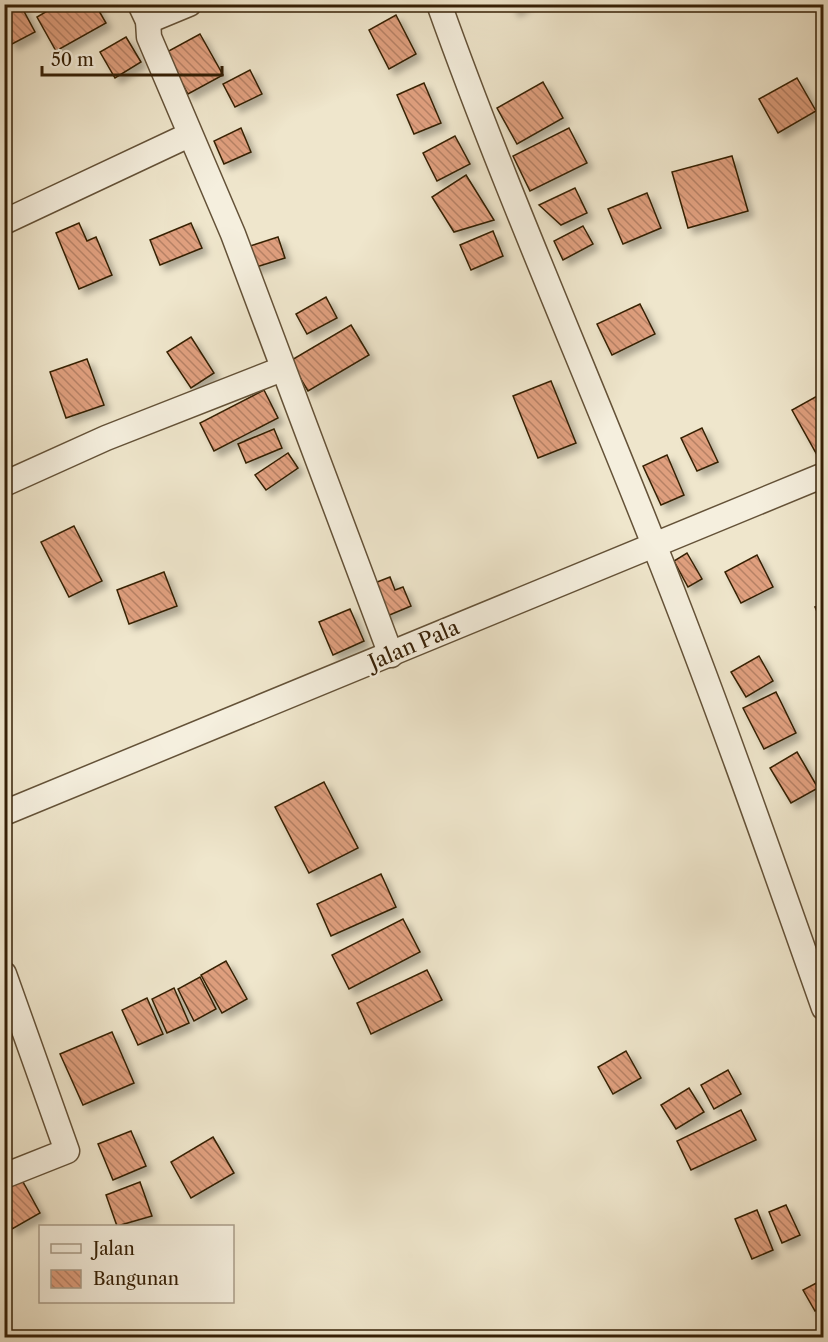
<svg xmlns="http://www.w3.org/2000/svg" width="828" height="1342" font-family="'Libre Caslon Text',serif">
	<defs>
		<pattern id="building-back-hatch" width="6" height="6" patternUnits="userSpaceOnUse" patternTransform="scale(1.5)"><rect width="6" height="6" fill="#df9f7e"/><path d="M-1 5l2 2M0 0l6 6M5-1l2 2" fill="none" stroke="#b68165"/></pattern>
		<filter id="shadow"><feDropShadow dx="5.5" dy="5.5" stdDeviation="3" flood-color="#0004"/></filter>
	</defs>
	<rect width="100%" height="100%" fill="#efe6cc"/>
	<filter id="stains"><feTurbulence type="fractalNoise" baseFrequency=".00333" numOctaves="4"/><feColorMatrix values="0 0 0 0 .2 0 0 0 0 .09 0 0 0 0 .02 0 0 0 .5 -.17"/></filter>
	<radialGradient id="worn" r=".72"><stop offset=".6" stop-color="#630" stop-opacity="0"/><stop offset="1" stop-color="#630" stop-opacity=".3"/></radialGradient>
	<g fill="url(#building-back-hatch)" stroke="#362006" stroke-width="1.5" filter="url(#shadow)">
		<polygon points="4,4 20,4 35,32 12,44 4,31"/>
		<polygon points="59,4 95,4 106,23 56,51 37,17"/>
		<polygon points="510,4 526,4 514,11"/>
		<polygon points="396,15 416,54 389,69 369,30"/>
		<polygon points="200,34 223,75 188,94 165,53"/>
		<polygon points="126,37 141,62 115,78 100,52"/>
		<polygon points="250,70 262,94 235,107 223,84"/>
		<polygon points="797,78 816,111 778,133 759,99"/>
		<polygon points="543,82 563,118 517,144 497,108"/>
		<polygon points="424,83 441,123 414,134 397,95"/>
		<polygon points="241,128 251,152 224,164 214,141"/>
		<polygon points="569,128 587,163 530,191 513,156"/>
		<polygon points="455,136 470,164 437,181 423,153"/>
		<polygon points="732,156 748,211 688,228 672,172"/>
		<polygon points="466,175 494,220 454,232 432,197"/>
		<polygon points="575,188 587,213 561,225 539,205"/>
		<polygon points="647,193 661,228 623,244 608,209"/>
		<polygon points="79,223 87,241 96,237 112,275 79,289 56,233"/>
		<polygon points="191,223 202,248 160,265 150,240"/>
		<polygon points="583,226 593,244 563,260 554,241"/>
		<polygon points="493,231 503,256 471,270 460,245"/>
		<polygon points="278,237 285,258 253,268 247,247"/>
		<polygon points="326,297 337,318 307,334 296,314"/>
		<polygon points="640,304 655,334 612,355 597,324"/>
		<polygon points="351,325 369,355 308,391 290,361"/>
		<polygon points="191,337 214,373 191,388 167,352"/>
		<polygon points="87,359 104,405 66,418 50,372"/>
		<polygon points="551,381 576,443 538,458 513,396"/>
		<polygon points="264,390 278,418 214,451 200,423"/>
		<polygon points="819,395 824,404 824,461 821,462 792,410"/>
		<polygon points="702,428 718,462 697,471 681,438"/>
		<polygon points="274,429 282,448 246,463 238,444"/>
		<polygon points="288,453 298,468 266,490 255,475"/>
		<polygon points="667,455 684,495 661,505 643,466"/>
		<polygon points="74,526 102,581 69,597 41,542"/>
		<polygon points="687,553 702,579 688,587 674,561"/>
		<polygon points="757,555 773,587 741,603 725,572"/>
		<polygon points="164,572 177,606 129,624 117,590"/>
		<polygon points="390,577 395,590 403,587 411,606 380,619 367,586"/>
		<polygon points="824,604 824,628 815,607"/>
		<polygon points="350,609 364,641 333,655 319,622"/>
		<polygon points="759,656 773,681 746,697 731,672"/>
		<polygon points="776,692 796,733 764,749 743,708"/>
		<polygon points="797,752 818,788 791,803 770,768"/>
		<polygon points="324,782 358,848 309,873 275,807"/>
		<polygon points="381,874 396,907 331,936 317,904"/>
		<polygon points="403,919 420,952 349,989 332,955"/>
		<polygon points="226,961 247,999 222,1013 201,975"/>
		<polygon points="427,970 442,1000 371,1034 357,1003"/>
		<polygon points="200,977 216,1009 194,1021 178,989"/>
		<polygon points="174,988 189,1023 167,1033 152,999"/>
		<polygon points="147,998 163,1034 138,1045 122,1010"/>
		<polygon points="112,1032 134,1083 83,1105 60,1054"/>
		<polygon points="626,1051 641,1078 613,1094 598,1067"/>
		<polygon points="728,1070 741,1094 714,1109 701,1085"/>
		<polygon points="689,1088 704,1112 676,1129 661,1105"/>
		<polygon points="741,1110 756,1140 691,1170 677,1141"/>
		<polygon points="131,1131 146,1166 113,1180 98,1144"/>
		<polygon points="213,1137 234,1173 191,1198 171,1162"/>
		<polygon points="22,1180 40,1213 12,1229 4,1215 4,1190"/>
		<polygon points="140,1182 152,1216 117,1226 106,1195"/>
		<polygon points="786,1205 800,1235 782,1243 769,1212"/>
		<polygon points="757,1210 773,1250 752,1259 735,1219"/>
		<polygon points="824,1279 824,1306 815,1311 803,1290"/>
	</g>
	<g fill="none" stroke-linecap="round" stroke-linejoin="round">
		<defs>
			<g id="minor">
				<polyline points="140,4 148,21 149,37 233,234 391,655"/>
				<path d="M439 4C504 186 582 362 653 542 714 695 769 852 824 1008"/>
				<polyline points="148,21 189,4"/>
				<polyline points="4,222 189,135"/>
				<polyline points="4,484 106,438 282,369"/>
				<polyline points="4,813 824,475"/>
				<polyline points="4,974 67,1151 4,1176"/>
			</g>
		</defs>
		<use href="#minor" stroke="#645238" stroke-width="27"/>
		<use href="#minor" stroke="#f5efde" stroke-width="24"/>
	</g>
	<g text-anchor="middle" stroke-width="5" stroke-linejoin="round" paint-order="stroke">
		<g font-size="21" fill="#362006" stroke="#f5efde">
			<text transform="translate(414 645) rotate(-23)" y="7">Jalan Pala</text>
		</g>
	</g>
	<rect width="828" height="1342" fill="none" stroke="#efe6cc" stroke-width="24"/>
	<rect x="6" y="6" width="816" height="1330" fill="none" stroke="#362006" stroke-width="3"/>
	<rect x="12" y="12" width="804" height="1318" fill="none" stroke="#362006" stroke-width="1.5"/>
	<rect x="39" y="1225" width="195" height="78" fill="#f5efde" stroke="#a99c88" stroke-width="1.5"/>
	<rect x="51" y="1244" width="30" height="9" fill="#f5efde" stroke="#a99c88" stroke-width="1.5"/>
	<text x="93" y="1255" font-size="18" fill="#362006">Jalan</text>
	<rect x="51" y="1270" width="30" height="18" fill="url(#building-back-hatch)" stroke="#a99c88" stroke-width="1.5"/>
	<text x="93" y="1285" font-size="18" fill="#362006">Bangunan</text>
	<path d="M42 66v9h180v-9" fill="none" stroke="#362006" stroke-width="3"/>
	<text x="51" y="66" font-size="18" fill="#362006" stroke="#f5efde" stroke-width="4.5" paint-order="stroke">50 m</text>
	<rect width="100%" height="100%" filter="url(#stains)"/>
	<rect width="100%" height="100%" fill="url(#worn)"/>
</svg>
